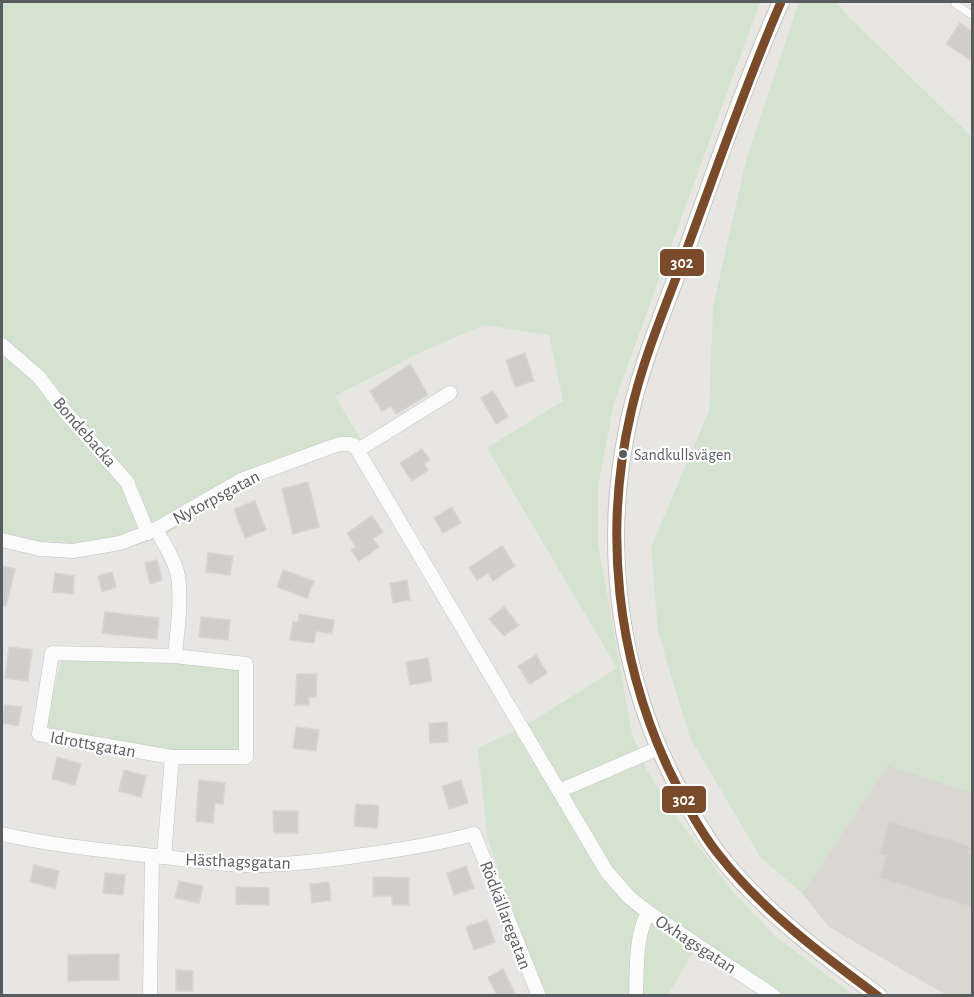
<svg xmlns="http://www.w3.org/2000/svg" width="974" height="997" font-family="'Alegreya Sans',sans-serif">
	<rect width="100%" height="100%" fill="#e8e6e2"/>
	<polygon fill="#dad6d2" points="887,765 972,793 972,995 946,995 829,927 802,893"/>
	<g fill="#d3e3cf">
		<polygon points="2,2 760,2 614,403 598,487 598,543 632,734 647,771 678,819 733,892 776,937 854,995 770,995 696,948 668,995 543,995 532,978 487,835 478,748 525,726 617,668 487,448 563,401 549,335 484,325 423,351 335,396 369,453 340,448 232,491 164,536 123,550 66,556 2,542"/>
		<polygon points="799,2 836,2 849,17 972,137 972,793 887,765 802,893 761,858 690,738 658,632 651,547 709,411 713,307 747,156"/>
		<polygon points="93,657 247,667 245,755 180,758 40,734 62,661"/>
	</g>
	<g fill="#d0cecb" stroke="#d7d5d2" stroke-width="1.5">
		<polygon points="960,23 972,31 972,61 946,44"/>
		<polygon points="525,353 534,381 515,387 506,360"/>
		<polygon points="410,364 428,395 396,414 391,406 382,411 370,391"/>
		<polygon points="493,391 508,417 496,424 481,398"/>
		<polygon points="422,449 430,460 424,464 428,470 412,481 400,463"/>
		<polygon points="308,482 319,527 293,534 282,489"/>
		<polygon points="255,501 266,530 245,538 234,509"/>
		<polygon points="452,507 461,523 443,533 434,518"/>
		<polygon points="372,516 383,532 373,539 379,547 359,561 351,550 356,547 347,533"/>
		<polygon points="502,546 515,566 493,581 488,573 477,580 469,568"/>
		<polygon points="208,553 233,556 230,575 206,572"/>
		<polygon points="157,560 162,580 150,584 145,563"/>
		<polygon points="2,566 15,569 6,606 2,606"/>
		<polygon points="283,570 314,581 307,598 277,587"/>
		<polygon points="112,572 116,587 102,592 98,576"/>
		<polygon points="55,573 74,576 73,594 53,592"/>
		<polygon points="407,580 410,600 393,603 390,583"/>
		<polygon points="504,607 519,625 504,636 489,619"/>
		<polygon points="105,612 159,618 157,639 102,633"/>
		<polygon points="299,614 334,620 332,634 316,631 314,643 290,640 293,622 298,622"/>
		<polygon points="201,617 230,620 228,640 199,637"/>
		<polygon points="9,647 32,650 28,681 5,678"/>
		<polygon points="536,655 547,673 530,684 518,666"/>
		<polygon points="428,658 432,681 410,685 406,662"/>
		<polygon points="297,674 317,674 316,697 309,697 309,705 295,705"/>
		<polygon points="5,705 22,707 18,726 2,723"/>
		<polygon points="447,722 448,742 430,743 429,724"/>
		<polygon points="296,727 319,730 316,751 293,748"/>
		<polygon points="57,757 81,764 75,785 52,779"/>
		<polygon points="124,770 146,776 141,797 119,791"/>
		<polygon points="199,780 225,783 223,804 215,803 213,823 196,821"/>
		<polygon points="461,780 468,803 449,809 442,786"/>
		<polygon points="356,804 379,806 377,828 354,826"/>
		<polygon points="273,811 298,811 298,833 274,833"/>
		<polygon points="889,821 970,846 968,853 972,855 972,907 879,878 886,856 879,854"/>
		<polygon points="34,865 59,871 55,888 30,882"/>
		<polygon points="466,866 474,888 454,895 447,873"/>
		<polygon points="105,873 125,875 123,895 103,893"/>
		<polygon points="373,877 409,878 409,905 392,905 392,896 373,896"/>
		<polygon points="179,881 203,886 199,903 175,898"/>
		<polygon points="329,882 331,900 312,903 310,884"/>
		<polygon points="236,887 269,888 269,905 236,904"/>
		<polygon points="487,920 495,942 474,950 466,927"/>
		<polygon points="119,954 119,980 68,981 68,955"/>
		<polygon points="503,969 516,996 497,996 488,977"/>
		<polygon points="176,970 193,971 193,991 176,991"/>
	</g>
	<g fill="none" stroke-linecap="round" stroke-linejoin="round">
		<defs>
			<polyline id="service" points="957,2 955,4 972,15"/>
			<g id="minor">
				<polyline points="2,345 39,377 67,414 127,482 148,533"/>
				<polyline points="358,450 450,393"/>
				<path d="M156 529C164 544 175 560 178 576 182 602 177 631 175 656"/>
				<polyline points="2,540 40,549 73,551 120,543 156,529 241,480 339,444 349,444 355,446 607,872 630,898 648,912 774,996"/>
				<polyline points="559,791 659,748"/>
				<path d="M2 834C55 846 109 851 163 857 195 860 227 866 258 865 289 865 319 861 349 857 391 851 433 845 474 834L539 996"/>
				<polyline points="164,857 172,757 246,757 246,664 175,656 52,653 39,734 172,757"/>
				<polyline points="150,996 152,856"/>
				<path d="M636 996C637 968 635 938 648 912"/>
			</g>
			<path id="tertiary" d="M781 2C746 80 718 162 689 243 667 303 637 372 626 435 603 554 620 676 676 784 689 808 702 833 719 855 764 912 821 954 879 996"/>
		</defs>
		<use href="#service" stroke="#c4c3c3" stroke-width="8"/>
		<use href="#minor" stroke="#c4c3c3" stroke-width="15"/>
		<use href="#tertiary" stroke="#c4c3c3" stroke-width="18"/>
		<use href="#service" stroke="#fcfbfb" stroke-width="7"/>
		<use href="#minor" stroke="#fcfbfb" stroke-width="14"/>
		<use href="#tertiary" stroke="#fcfbfb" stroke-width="16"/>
		<defs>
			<path id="bus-1" d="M781 2C747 81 719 162 689 243 669 299 644 354 631 412 603 532 617 657 668 768 683 798 698 829 719 855 763 911 821 954 878 996"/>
		</defs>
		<use href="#bus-1" stroke="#fff" stroke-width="14"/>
		<use href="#bus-1" stroke="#7a4b2a" stroke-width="9"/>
	</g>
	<circle fill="#595c5f" stroke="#fff" stroke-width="2" cx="623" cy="454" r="5"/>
	<g text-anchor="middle" stroke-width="4.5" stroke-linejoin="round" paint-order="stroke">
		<g font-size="16" fill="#595c5f" stroke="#fff" text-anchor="start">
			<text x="634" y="460">Sandkullsvägen</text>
		</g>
		<g font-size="18" fill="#595c5f" stroke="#fff">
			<text transform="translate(85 432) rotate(49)" y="6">Bondebacka</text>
			<text transform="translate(216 497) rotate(-28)" y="6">Nytorpsgatan</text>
			<text transform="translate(93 744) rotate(10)" y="6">Idrottsgatan</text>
			<text transform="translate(238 861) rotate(2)" y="6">Hästhagsgatan</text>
			<text transform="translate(506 915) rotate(69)" y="6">Rödkällaregatan</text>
			<text transform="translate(696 944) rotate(33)" y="6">Oxhagsgatan</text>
		</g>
	</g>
	<g stroke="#fff" stroke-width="2">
		<rect x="659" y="248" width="46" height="29" rx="6" fill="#7a4b2a"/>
		<rect x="661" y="785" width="46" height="29" rx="6" fill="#7a4b2a"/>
	</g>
	<g font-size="16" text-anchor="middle" font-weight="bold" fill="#fff">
		<text x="682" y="268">302</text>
		<text x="684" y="805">302</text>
	</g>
	<rect width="974" height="997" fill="none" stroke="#595c5f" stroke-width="6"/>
</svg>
